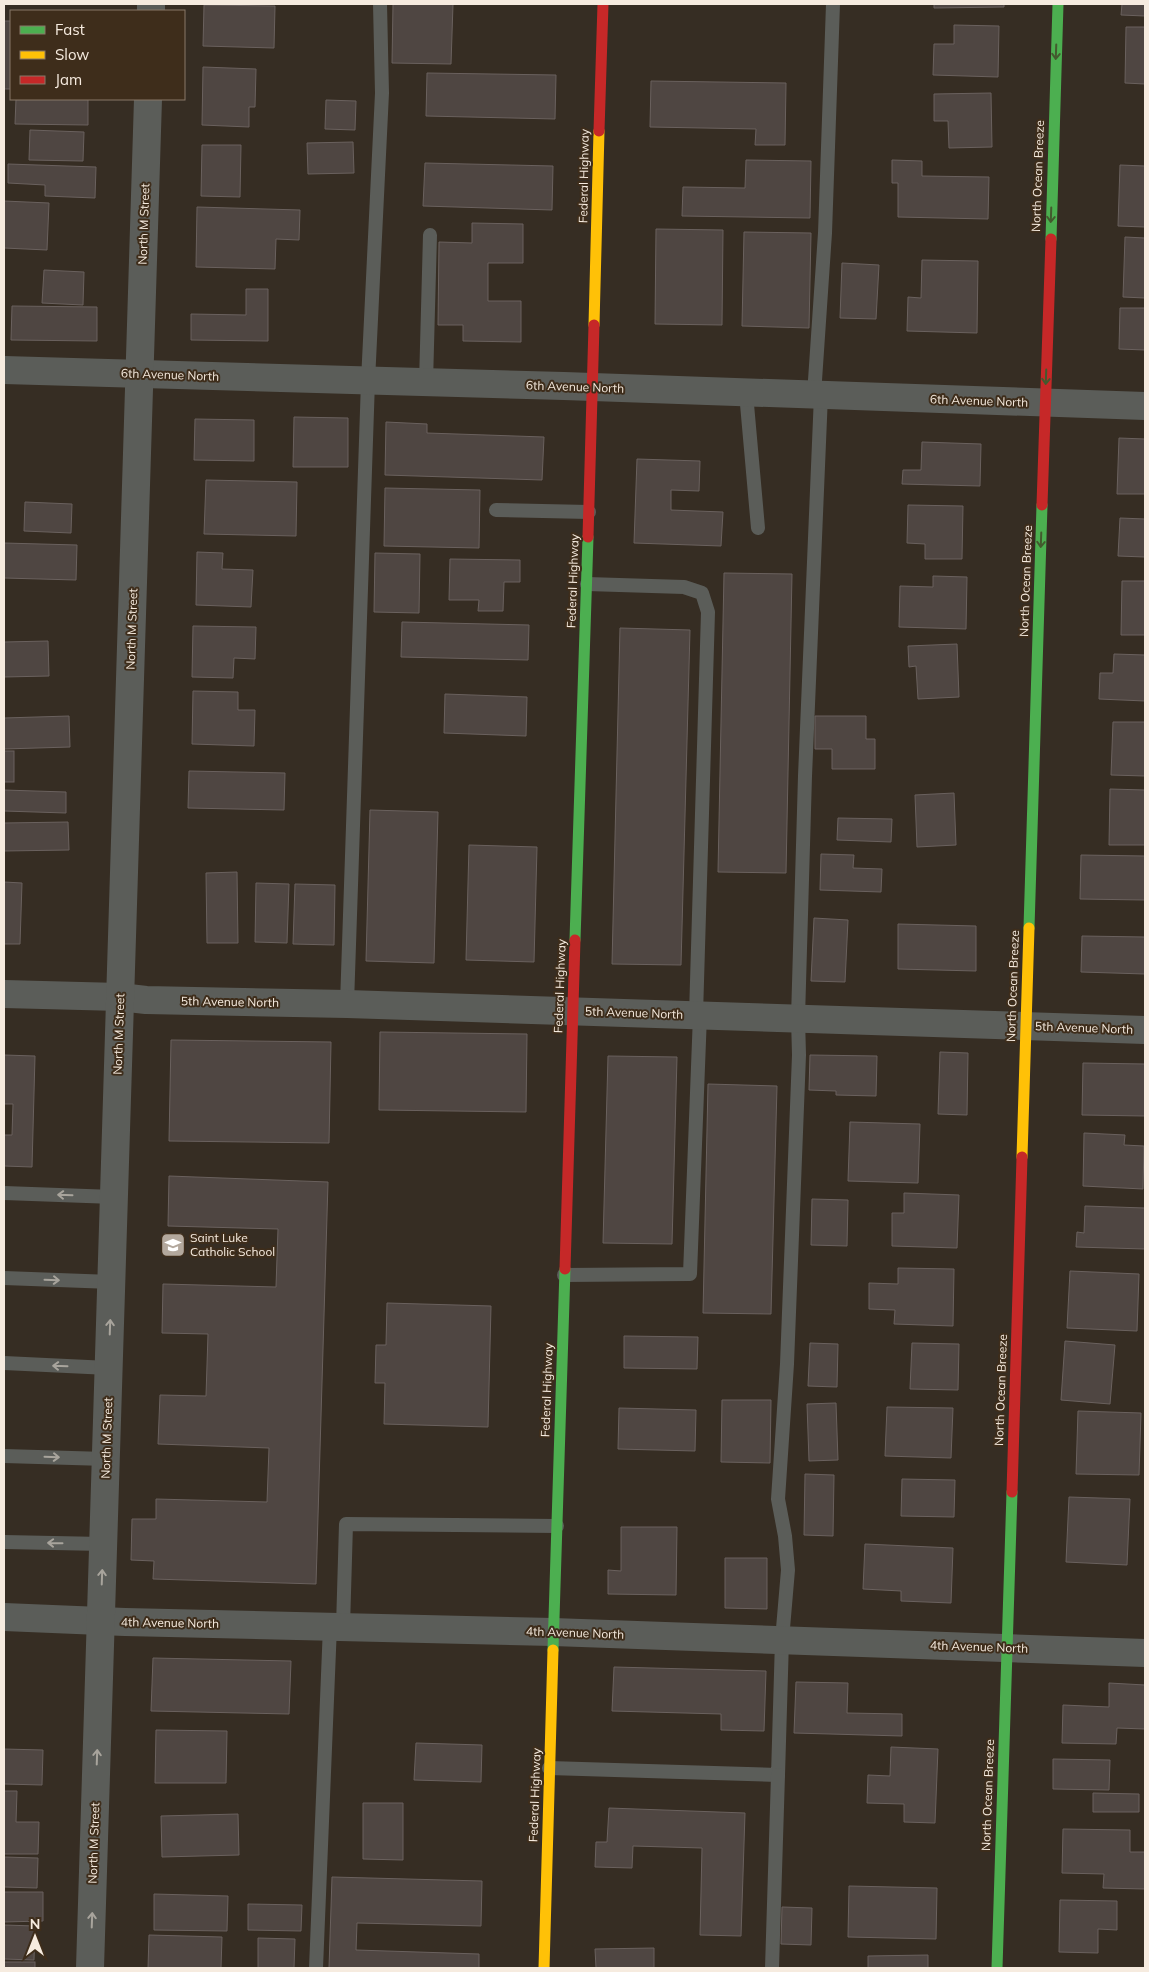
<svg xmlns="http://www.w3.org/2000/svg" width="1149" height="1972" font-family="Mulish,sans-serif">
	<rect width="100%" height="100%" fill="#362d23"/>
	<g fill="#4f4642" stroke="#6a615e">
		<polygon points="393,4 453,4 451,64 392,63"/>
		<polygon points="934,4 1004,4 1004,7 934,8"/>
		<polygon points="1122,4 1145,4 1145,16 1121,15"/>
		<polygon points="204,5 275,6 274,48 203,46"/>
		<rect x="4" y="21" width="7" height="68"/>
		<polygon points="954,25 999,26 998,77 933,75 934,44 954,44"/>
		<polygon points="1126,27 1145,27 1145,84 1125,83"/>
		<polygon points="203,67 256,69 255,107 249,107 249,127 202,125"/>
		<polygon points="427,73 556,75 555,119 426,116"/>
		<polygon points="651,81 786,83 785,145 755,145 756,129 650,127"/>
		<polygon points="991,93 992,147 949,148 948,121 934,121 934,94"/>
		<polygon points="16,99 88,99 88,125 15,124"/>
		<polygon points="326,100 356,101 355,130 325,129"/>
		<polygon points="30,130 84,132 83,161 29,160"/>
		<polygon points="353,142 354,173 308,174 307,143"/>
		<polygon points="202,145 241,145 240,197 201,196"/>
		<polygon points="746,160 811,161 810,218 682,216 683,187 745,188"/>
		<polygon points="892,160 922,161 922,176 989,177 988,219 898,217 898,183 892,183"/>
		<polygon points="425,163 553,166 552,210 423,206"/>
		<polygon points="8,164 96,167 95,198 45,196 45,185 8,183"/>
		<polygon points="1120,165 1145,166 1145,227 1118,226"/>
		<polygon points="4,201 49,203 47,250 4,248"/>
		<polygon points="197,207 300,210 299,240 276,239 275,269 196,267"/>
		<polygon points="472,223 523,224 523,263 488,263 488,301 521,301 521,342 463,341 463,325 438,325 439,242 472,243"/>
		<polygon points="656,229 723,230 722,325 655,324"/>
		<polygon points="744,232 811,233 809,328 742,326"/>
		<polygon points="1125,237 1145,238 1145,298 1123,297"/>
		<polygon points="922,260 978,261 977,333 907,331 908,297 921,298"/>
		<polygon points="842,263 879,265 876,319 840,318"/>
		<polygon points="44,270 84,272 83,305 42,303"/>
		<polygon points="246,289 268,289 268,341 191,340 191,314 246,315"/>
		<polygon points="12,306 97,307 97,341 11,340"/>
		<polygon points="1120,308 1145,308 1145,350 1119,349"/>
		<polygon points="294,417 348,418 348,467 293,467"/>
		<polygon points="195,419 254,420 254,461 194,460"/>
		<polygon points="386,422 427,424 427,433 544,437 542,480 385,475"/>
		<polygon points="1119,438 1145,439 1145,494 1117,494"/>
		<polygon points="922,442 981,444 980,486 902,484 903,470 921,470"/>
		<polygon points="637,459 700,461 699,491 671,490 671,510 723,512 721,546 634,543"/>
		<polygon points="206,480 297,482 296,536 204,534"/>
		<polygon points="385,488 480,490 479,548 384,546"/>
		<polygon points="25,502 72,504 71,533 24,531"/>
		<polygon points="908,505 963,506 962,559 925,559 925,544 907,543"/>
		<polygon points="1120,518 1145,519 1145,557 1118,556"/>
		<polygon points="4,543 77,545 76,580 4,578"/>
		<polygon points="197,552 223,553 222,569 253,570 251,607 196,605"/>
		<polygon points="375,553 420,554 419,613 374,612"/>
		<polygon points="450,559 520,560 520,582 504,582 503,611 478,611 479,600 449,600"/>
		<polygon points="724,573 792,574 786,873 718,872"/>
		<polygon points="933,576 967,577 966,629 899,627 900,586 933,587"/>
		<polygon points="1122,581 1145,581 1145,635 1121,635"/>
		<polygon points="402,622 529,625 528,660 401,657"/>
		<polygon points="193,626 256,627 255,659 234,658 233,678 192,677"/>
		<polygon points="620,628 690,630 681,965 612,964"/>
		<polygon points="48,641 49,676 4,677 4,642"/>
		<polygon points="957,644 959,697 918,699 916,666 909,667 908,646"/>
		<polygon points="1114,654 1145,655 1145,701 1099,699 1100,673 1113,673"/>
		<polygon points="193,691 238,692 238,710 255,710 254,746 192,744"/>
		<polygon points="445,694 527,697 526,736 444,733"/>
		<polygon points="69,716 70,747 4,749 4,718"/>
		<polygon points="815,716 866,716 866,739 875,739 875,769 832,769 832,749 815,749"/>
		<polygon points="1113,722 1145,722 1145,776 1111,775"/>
		<rect x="4" y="751" width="10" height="31"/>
		<polygon points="189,771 285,773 284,810 188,808"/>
		<polygon points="1110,789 1145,790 1145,845 1109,845"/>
		<polygon points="4,790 66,792 66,813 4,811"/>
		<polygon points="954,793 956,845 917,847 915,795"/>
		<polygon points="370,810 438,812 434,963 366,961"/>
		<polygon points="838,818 892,819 891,842 837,840"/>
		<polygon points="68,822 69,850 4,851 4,823"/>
		<polygon points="469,845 537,847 534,962 466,960"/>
		<polygon points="821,854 854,855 853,868 882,869 881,892 820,890"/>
		<polygon points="1081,855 1145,856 1145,900 1080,899"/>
		<polygon points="237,872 238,943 207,943 206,873"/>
		<polygon points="4,882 22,883 20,944 4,944"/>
		<polygon points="256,883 289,884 287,943 255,942"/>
		<polygon points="295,884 335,885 334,945 293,944"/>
		<polygon points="814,918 848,920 845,982 811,981"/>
		<polygon points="898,924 976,926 976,971 898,969"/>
		<polygon points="1082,936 1145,937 1145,974 1081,972"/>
		<polygon points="380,1032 527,1034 526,1112 379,1110"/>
		<polygon points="171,1040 331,1042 329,1143 169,1141"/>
		<polygon points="940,1052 968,1053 967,1115 938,1114"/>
		<polygon points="4,1055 35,1056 32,1167 4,1166 4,1135 12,1135 13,1104 4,1104"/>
		<polygon points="810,1055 877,1056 876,1096 836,1095 836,1091 809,1090"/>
		<polygon points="608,1056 677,1057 672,1244 603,1243"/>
		<polygon points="1083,1063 1145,1064 1145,1116 1082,1115"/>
		<polygon points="708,1084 777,1086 771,1314 703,1313"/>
		<polygon points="850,1122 920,1124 918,1183 848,1181"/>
		<polygon points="1084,1133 1125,1135 1124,1145 1144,1146 1143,1189 1083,1186"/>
		<polygon points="169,1176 328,1182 316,1584 153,1579 154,1561 131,1560 132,1519 156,1519 156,1499 267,1502 269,1448 158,1444 160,1395 206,1396 208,1334 162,1333 163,1284 276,1287 278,1229 168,1226"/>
		<polygon points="904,1193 959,1195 957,1248 892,1246 892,1213 904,1213"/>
		<polygon points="812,1199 848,1200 847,1246 811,1245"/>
		<polygon points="1085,1206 1145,1208 1145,1249 1076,1247 1077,1232 1084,1233"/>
		<polygon points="898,1268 954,1269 953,1326 894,1324 895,1310 869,1309 869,1283 898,1284"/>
		<polygon points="1070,1271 1139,1274 1137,1331 1067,1328"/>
		<polygon points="387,1303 491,1306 488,1427 384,1424 385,1383 375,1383 376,1345 386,1345"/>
		<polygon points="624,1336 698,1337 697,1369 624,1368"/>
		<polygon points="1065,1341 1115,1345 1110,1404 1061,1400"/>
		<polygon points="810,1343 838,1344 837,1387 808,1386"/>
		<polygon points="912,1343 959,1344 958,1390 910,1389"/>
		<polygon points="722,1400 771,1400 770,1463 721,1462"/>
		<polygon points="836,1403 838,1460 809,1461 807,1404"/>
		<polygon points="887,1407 953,1408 951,1458 885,1456"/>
		<polygon points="619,1408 696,1410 695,1451 618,1449"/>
		<polygon points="1078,1411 1141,1413 1139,1475 1076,1474"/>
		<polygon points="805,1474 834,1475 833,1536 804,1535"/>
		<polygon points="902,1479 955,1480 954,1517 901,1516"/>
		<polygon points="1069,1497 1130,1499 1127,1565 1066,1562"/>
		<polygon points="621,1527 677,1527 676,1595 608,1594 608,1570 621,1571"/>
		<polygon points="865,1544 953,1548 951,1603 901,1601 901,1591 863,1589"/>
		<polygon points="725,1558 767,1558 767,1609 725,1608"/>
		<polygon points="153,1658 291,1661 289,1714 151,1711"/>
		<polygon points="614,1667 766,1671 764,1731 721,1730 721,1714 612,1711"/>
		<polygon points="796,1682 848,1683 847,1713 902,1714 902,1736 794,1733"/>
		<polygon points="1109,1683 1145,1685 1145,1729 1117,1728 1116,1744 1062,1743 1063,1705 1109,1707"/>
		<polygon points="156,1730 227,1731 226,1783 155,1783"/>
		<polygon points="416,1743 482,1745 481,1782 414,1780"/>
		<polygon points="891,1747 938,1749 935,1823 904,1822 904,1804 867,1803 868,1775 890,1776"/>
		<polygon points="4,1749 43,1750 42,1785 4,1784"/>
		<polygon points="1053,1759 1110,1760 1109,1790 1053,1789"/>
		<polygon points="4,1791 17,1791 16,1822 39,1822 38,1854 4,1854"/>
		<polygon points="1093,1793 1139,1794 1139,1812 1093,1812"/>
		<polygon points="363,1803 403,1803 403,1860 363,1859"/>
		<polygon points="609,1808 745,1813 741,1936 700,1935 702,1848 633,1846 632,1868 595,1867 596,1842 607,1842"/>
		<polygon points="238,1814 239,1855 162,1857 161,1816"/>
		<polygon points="1063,1829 1130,1830 1130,1852 1145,1852 1145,1889 1103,1888 1104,1874 1062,1873"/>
		<polygon points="4,1857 38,1858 37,1888 4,1887"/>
		<polygon points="332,1877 482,1881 481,1926 357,1923 356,1950 479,1954 479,1968 329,1968"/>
		<polygon points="849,1886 937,1888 936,1939 848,1937"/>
		<polygon points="4,1892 43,1892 43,1921 4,1922"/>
		<polygon points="154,1894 228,1896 227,1931 154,1930"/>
		<polygon points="1060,1900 1117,1901 1117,1930 1098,1929 1098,1953 1059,1952"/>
		<polygon points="248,1904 302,1905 301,1931 248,1930"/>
		<polygon points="782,1907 812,1908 811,1945 781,1944"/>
		<polygon points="4,1925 35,1926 34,1960 4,1959"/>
		<polygon points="149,1935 222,1937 221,1968 148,1968"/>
		<polygon points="258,1938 295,1939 294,1968 258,1968"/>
		<polygon points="654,1948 654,1968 596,1968 595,1949"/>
		<polygon points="928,1955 928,1968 868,1968 868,1956"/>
		<rect x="4" y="1962" width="31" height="6"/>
	</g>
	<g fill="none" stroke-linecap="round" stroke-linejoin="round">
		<g stroke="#5b5d59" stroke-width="14">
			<polyline points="426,383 430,235"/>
			<polyline points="746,393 758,528"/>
			<polyline points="814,395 825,233 833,4"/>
			<polyline points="496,510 589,512"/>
			<polyline points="587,584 684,587 702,593 708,612 696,1015"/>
			<polyline points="347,1004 368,381 382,93 380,4"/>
			<polyline points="4,1193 114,1197"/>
			<polyline points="564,1275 690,1274 700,1015"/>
			<polyline points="4,1278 112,1282"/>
			<polyline points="4,1363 109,1368"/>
			<polyline points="4,1456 106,1459"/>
			<polyline points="4,1542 103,1544"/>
			<polyline points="343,1627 346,1524 557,1526"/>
			<polyline points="549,1768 778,1775 782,1640 788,1570 785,1536 778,1499 787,1364 799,1055 798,1018 805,776 821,395"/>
			<polyline points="316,1968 330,1626"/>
			<polyline points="772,1968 778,1775"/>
		</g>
		<g stroke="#5b5d59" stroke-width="28">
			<polyline points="151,11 151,4"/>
			<polyline points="4,370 564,386 1145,406"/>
			<polyline points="4,994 120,997 146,1000 347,1004 1145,1030"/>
			<polyline points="4,1617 125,1622 553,1632 1145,1653"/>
			<polyline points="90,1968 148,99"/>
		</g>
		<g stroke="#4caf50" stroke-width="11">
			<polyline points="1051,239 1058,4"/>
			<polyline points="1029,928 1042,505"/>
			<polyline points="575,940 588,537"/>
			<polyline points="553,1650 565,1269"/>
			<polyline points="997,1968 1012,1492"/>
		</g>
		<g stroke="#ffc107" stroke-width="11">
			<polyline points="594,325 599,131"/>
			<polyline points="1022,1157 1029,928"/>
			<polyline points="544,1968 553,1650"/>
		</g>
		<g stroke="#c62828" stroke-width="11">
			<polyline points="599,131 603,4"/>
			<polyline points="1042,505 1051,239"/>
			<polyline points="588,537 594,325"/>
			<polyline points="565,1269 575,940"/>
			<polyline points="1012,1492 1022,1157"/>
		</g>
	</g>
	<defs><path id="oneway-shaft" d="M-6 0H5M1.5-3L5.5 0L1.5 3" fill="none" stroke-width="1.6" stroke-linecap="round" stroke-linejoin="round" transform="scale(1.25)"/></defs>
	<g stroke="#435a2e">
		<use href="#oneway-shaft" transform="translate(1056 52) rotate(92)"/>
		<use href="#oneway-shaft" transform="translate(1051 215) rotate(92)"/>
		<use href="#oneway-shaft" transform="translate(1046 377) rotate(92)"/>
		<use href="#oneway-shaft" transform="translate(1041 540) rotate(92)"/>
	</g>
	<g stroke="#a8a49c">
		<use href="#oneway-shaft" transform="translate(65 1195) rotate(-178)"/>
		<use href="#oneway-shaft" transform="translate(52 1280) rotate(2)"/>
		<use href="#oneway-shaft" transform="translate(110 1327) rotate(-88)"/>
		<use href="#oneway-shaft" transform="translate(60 1366) rotate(-178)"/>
		<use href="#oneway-shaft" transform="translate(52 1457) rotate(2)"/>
		<use href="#oneway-shaft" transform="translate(55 1543) rotate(-179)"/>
		<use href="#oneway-shaft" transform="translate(102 1577) rotate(-88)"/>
		<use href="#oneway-shaft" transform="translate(97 1757) rotate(-88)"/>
		<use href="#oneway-shaft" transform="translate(92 1920) rotate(-88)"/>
	</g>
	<defs>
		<symbol id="school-square" viewBox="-11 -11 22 22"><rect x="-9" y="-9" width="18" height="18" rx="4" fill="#b3a89d" stroke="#3e2d1b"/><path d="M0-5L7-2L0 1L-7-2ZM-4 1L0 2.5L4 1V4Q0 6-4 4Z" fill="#fff"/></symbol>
	</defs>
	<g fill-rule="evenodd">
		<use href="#school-square" x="159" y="1231" width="28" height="28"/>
	</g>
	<g text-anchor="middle" stroke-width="4" stroke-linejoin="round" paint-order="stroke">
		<g font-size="12" fill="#f6ebdf" stroke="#3e2d1b">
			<text transform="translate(584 176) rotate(-89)" y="4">Federal Highway</text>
			<text transform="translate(1038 176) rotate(-88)" y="4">North Ocean Breeze</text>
			<text transform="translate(144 224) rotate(-88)" y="4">North M Street</text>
			<text transform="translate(170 375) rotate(2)" y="4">6th Avenue North</text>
			<text transform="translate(575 387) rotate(2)" y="4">6th Avenue North</text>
			<text transform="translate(979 401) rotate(2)" y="4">6th Avenue North</text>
			<text transform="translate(573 581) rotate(-88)" y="4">Federal Highway</text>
			<text transform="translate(1026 581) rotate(-88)" y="4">North Ocean Breeze</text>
			<text transform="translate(132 629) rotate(-88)" y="4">North M Street</text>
			<text transform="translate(560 986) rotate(-88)" y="4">Federal Highway</text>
			<text transform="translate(1013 986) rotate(-88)" y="4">North Ocean Breeze</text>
			<text transform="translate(230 1002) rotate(1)" y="4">5th Avenue North</text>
			<text transform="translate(634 1013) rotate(2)" y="4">5th Avenue North</text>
			<text transform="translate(1084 1028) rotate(2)" y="4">5th Avenue North</text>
			<text transform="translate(119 1034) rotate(-88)" y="4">North M Street</text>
			<text transform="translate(547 1390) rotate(-88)" y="4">Federal Highway</text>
			<text transform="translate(1001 1390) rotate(-88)" y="4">North Ocean Breeze</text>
			<text transform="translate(107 1438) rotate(-88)" y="4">North M Street</text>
			<text transform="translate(170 1623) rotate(1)" y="4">4th Avenue North</text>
			<text transform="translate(575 1633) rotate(2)" y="4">4th Avenue North</text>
			<text transform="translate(979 1647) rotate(2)" y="4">4th Avenue North</text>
			<text transform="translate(535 1795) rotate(-88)" y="4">Federal Highway</text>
			<text transform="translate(988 1795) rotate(-88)" y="4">North Ocean Breeze</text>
			<text transform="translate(94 1843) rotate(-88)" y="4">North M Street</text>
		</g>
		<g font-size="12" fill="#f6ebdf" stroke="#3e2d1b" text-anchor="start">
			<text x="190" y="1242">Saint Luke<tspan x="190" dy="14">Catholic School</tspan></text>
		</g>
	</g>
	<rect width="1149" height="1972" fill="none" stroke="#f6ebdf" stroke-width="10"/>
	<rect x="10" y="10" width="175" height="90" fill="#3e2d1b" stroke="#887969"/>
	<rect x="20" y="26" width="25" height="8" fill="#4caf50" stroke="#887969"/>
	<text x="55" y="35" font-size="15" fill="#f6ebdf">Fast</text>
	<rect x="20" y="51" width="25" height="8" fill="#ffc107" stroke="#887969"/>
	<text x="55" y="60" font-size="15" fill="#f6ebdf">Slow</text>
	<rect x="20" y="76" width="25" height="8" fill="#c62828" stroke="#887969"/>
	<text x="55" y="85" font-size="15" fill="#f6ebdf">Jam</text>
	<g transform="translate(35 1937)" stroke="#3e2d1b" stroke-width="4" paint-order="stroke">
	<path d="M0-4L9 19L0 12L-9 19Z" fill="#f6ebdf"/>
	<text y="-8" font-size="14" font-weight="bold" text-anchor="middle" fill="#f6ebdf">N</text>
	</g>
</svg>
